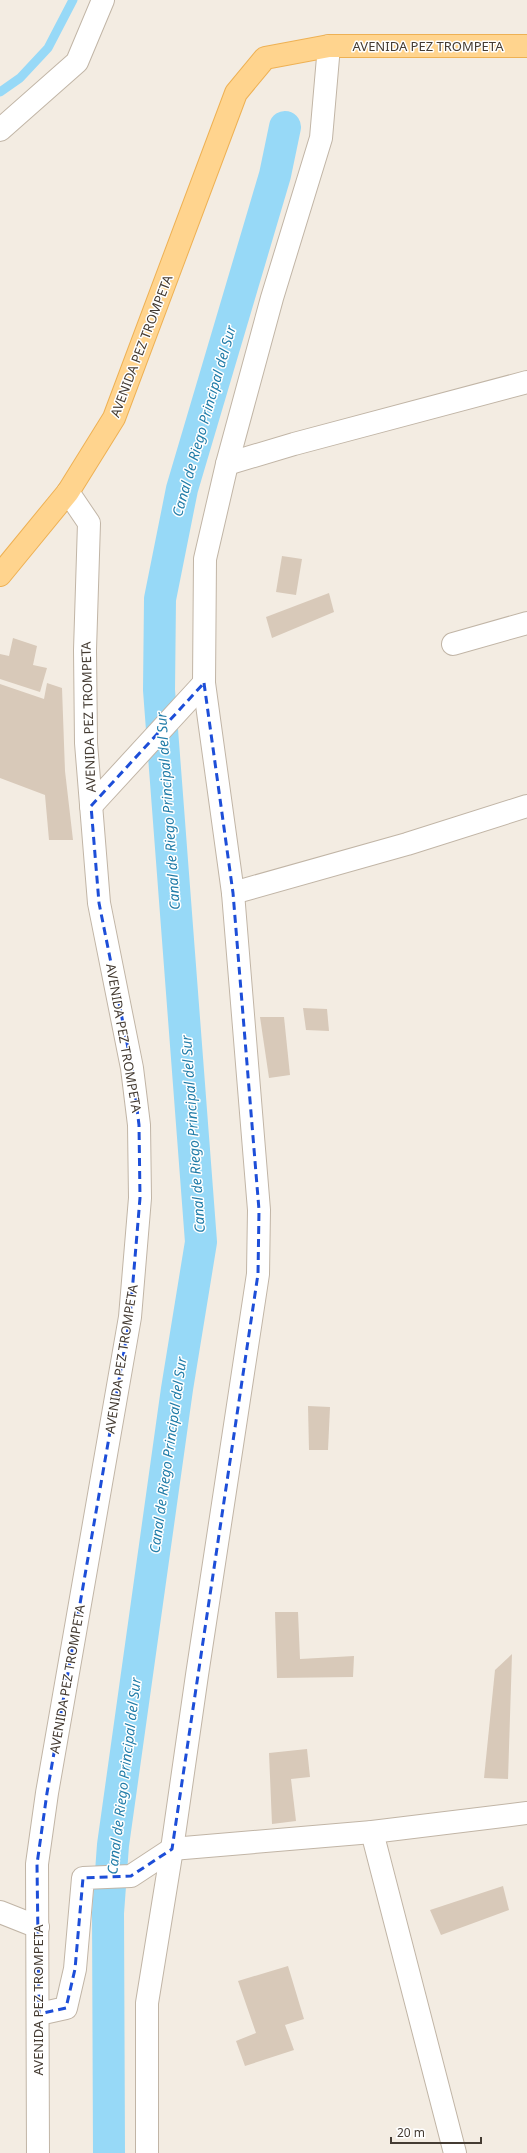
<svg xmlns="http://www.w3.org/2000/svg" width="527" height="2153" font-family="'Noto Sans',sans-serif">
	<rect width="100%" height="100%" fill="#f3ece2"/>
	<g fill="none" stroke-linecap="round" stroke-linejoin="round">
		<polyline stroke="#97d9f7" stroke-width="9" points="0,92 20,78 48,48 73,0"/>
		<polyline stroke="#97d9f7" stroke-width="32" points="109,2153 108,1913 113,1845 177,1389 201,1242 159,690 160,599 182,489 275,175 285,127"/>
	</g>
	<g fill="#d8c9b9">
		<polygon points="282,556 302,559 296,595 276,592"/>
		<polygon points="329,593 334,612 272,638 266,617"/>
		<polygon points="13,638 37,646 33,665 47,668 40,692 0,679 0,654 9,656"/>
		<polygon points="47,683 62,688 65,771 73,840 49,840 45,795 0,778 0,684 44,699"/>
		<polygon points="303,1008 327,1009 329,1031 306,1030"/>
		<polygon points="260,1017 284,1017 290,1075 269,1078"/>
		<polygon points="308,1406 330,1407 328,1450 309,1450"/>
		<polygon points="275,1612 298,1612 300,1659 354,1656 353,1677 277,1678"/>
		<polygon points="512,1654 508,1779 484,1778 495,1670"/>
		<polygon points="307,1749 310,1777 291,1779 296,1821 272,1824 269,1753"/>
		<polygon points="503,1886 509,1910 441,1935 430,1910"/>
		<polygon points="288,1966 304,2019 285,2025 294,2050 245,2066 236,2041 256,2033 238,1981"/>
	</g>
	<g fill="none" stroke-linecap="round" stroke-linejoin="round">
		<defs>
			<g id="minor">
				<polyline points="0,130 77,62 103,0"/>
				<polyline points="227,464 294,444 527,382"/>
				<polyline points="453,644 527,623"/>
				<polyline points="91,806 204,683"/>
				<polyline points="233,893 407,844 527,806"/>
				<polyline points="372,1832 455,2153"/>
				<polyline points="0,1912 38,1927"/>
				<polyline points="39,2014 66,2008 75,1969 83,1878 131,1876 172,1849 372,1832 527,1813"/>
				<polyline points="38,2153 37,1864 47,1793 130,1317 140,1198 139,1125 132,1068 99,903 86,743 85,650 89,523 68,492"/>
				<polyline points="147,2153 147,2003 172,1849 197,1675 258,1274 259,1210 233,893 204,683 205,559 227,464 272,298 321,138 329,46"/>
			</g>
			<polyline id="major" points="0,575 68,492 114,418 236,93 265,58 329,46 527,46"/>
		</defs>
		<use href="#minor" stroke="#c1b5a6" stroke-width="24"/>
		<use href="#major" stroke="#eeb154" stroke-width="24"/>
		<use href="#minor" stroke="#fff" stroke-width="22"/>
		<use href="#major" stroke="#ffd48e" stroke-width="22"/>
	</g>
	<path fill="none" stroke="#1d4ed8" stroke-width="3" stroke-dasharray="8 5" stroke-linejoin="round" d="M204 683 233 893 259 1210 258 1274 172 1849 131 1876 83 1878 75 1969 66 2008 39 2014 37 1864 47 1793 130 1317 140 1198 139 1125 132 1068 99 903 91 806Z"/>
	<g text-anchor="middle" stroke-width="3" stroke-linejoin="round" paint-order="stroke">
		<g font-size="13" fill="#443b32" stroke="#fff">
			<text x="428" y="51">AVENIDA PEZ TROMPETA</text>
			<text transform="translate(141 346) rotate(-69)" y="5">AVENIDA PEZ TROMPETA</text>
			<text transform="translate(88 717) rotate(-92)" y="5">AVENIDA PEZ TROMPETA</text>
			<text transform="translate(124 1038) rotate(80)" y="5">AVENIDA PEZ TROMPETA</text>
			<text transform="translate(121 1359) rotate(-81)" y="5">AVENIDA PEZ TROMPETA</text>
			<text transform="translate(67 1679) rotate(-80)" y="5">AVENIDA PEZ TROMPETA</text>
			<text transform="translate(38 2000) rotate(-90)" y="5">AVENIDA PEZ TROMPETA</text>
		</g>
		<g font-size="14" font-style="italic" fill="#207ca8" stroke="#fff">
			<text transform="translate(204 421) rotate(-74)" y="5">Canal de Riego Principal del Sur</text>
			<text transform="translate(168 811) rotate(-94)" y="5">Canal de Riego Principal del Sur</text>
			<text transform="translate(193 1134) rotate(-94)" y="5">Canal de Riego Principal del Sur</text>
			<text transform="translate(168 1455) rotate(-82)" y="5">Canal de Riego Principal del Sur</text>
			<text transform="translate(124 1776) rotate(-83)" y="5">Canal de Riego Principal del Sur</text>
		</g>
	</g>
	<path d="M391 2137v6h90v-6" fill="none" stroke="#443b32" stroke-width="2"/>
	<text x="397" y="2137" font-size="12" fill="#443b32" stroke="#ffffff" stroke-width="3" paint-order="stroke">20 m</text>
</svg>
